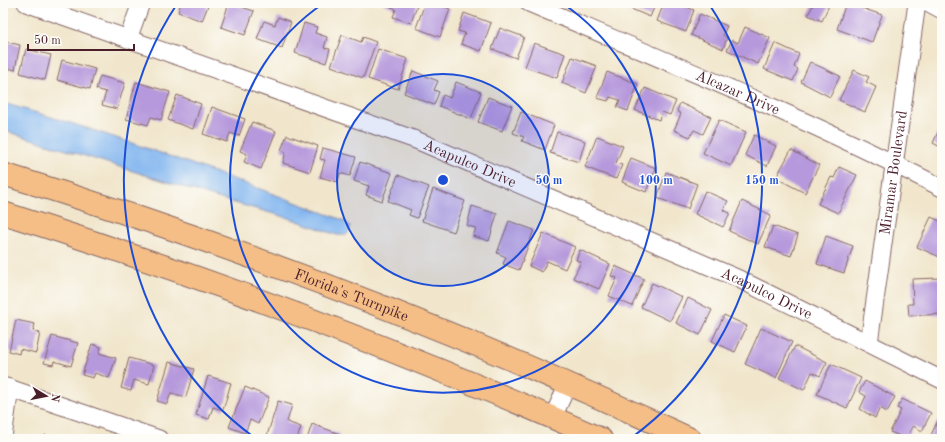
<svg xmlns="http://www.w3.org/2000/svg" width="945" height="442" font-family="'Old Standard TT',serif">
	<rect width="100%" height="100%" fill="#fdfcf7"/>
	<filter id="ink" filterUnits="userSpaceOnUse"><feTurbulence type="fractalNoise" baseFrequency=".025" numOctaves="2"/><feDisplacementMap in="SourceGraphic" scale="8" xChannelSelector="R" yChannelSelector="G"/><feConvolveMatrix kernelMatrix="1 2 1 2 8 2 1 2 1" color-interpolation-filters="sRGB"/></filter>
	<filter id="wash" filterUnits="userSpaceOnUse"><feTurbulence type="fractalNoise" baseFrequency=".012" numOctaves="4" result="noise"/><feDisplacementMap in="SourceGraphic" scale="16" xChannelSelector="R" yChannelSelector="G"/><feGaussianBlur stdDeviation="0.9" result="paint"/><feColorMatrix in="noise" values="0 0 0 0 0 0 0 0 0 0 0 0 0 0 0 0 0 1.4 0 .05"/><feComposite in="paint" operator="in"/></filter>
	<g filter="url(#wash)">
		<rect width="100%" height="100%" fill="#f1e6cc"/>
		<path fill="#81b5ef" stroke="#666a8d" d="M3 103C118 135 231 178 343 220L350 226V231L346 235H337L292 219 221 199 3 130Z"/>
		<g id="blocks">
			<g fill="#b699dc">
				<polygon points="181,3 209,3 202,21 178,12"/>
				<polygon points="229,3 254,11 245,35 221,27"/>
				<polygon points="382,3 418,3 411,23 393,17 396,9"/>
				<polygon points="425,3 433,3 450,9 440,37 416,28"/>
				<polygon points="617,3 656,3 650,17"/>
				<polygon points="664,3 685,3 684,6 694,10 686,32 657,21"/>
				<polygon points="808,3 830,3 822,21 808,15 813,5"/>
				<polygon points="846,3 861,3 859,7 882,15 872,42 837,29"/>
				<polygon points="464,13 491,23 481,51 461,44 465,33 458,31"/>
				<polygon points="700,14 727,26 723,35 727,38 723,49 691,35"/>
				<polygon points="278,17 291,22 282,48 257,39 264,21 275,25"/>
				<polygon points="304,23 317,27 315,33 327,37 324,48 330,49 326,63 295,53"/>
				<polygon points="745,27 770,38 758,64 727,50 732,40 738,43"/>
				<polygon points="500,28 524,37 516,58 492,49"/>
				<polygon points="342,35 361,42 363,37 376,42 363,78 331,66"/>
				<polygon points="3,41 20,45 15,70 3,67"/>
				<polygon points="534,43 565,54 557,78 525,67"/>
				<polygon points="775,43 799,54 794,67 798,69 793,81 764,69"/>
				<polygon points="26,49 51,55 45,80 20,73"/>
				<polygon points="378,49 408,59 398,89 368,79"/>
				<polygon points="572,57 597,66 586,93 562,83"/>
				<polygon points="62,60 95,69 90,89 57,80"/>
				<polygon points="810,62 840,76 830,97 801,82"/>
				<polygon points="854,70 869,77 866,82 876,87 865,112 839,100"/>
				<polygon points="413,71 438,81 434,90 439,92 434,105 404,93"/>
				<polygon points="607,72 638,84 628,111 617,107 620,100 610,97 608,101 597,98"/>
				<polygon points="100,76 125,83 117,109 102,105 106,92 96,89"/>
				<polygon points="136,82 170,92 161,120 151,117 148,125 126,119"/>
				<polygon points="456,82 481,92 471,119 439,106 443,95 450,98"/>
				<polygon points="645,88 676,101 670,115 662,112 659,120 635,110"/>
				<polygon points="177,95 201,104 193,129 168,120"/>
				<polygon points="488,97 512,106 502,131 478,122"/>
				<polygon points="680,103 711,117 703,134 694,130 690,137 674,130 681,114 677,111"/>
				<polygon points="212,107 245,119 239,136 230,133 227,142 203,134"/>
				<polygon points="521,112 554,125 545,150 522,141 524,137 513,133"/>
				<polygon points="719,120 746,132 731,166 703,153"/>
				<polygon points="252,122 276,131 261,169 244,162 247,154 240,151"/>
				<polygon points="942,123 942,148 933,143"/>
				<polygon points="557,132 585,141 579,162 550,153"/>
				<polygon points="287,135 318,146 310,172 283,163 286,152 281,150"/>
				<polygon points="754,135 776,146 767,166 745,155"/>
				<polygon points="597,136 623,146 616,163 622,165 616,179 585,167"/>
				<polygon points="323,148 356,157 350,176 340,173 338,182 320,177 325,160 320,159"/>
				<polygon points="791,150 819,165 805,193 776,178"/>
				<polygon points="631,158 656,168 646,192 622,182"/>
				<polygon points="360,162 392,173 382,201 366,195 369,186 354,181"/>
				<polygon points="839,167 857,175 838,213 818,204 831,177 834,178"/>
				<polygon points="666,172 697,184 688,209 657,198"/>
				<polygon points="398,175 429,187 417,218 409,215 411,210 388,201"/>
				<polygon points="433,189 465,201 454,232 422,221"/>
				<polygon points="705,191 728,201 723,210 730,213 723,227 695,214"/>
				<polygon points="742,201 771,215 758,244 729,231"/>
				<polygon points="472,206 497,214 489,241 473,236 476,228 467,226"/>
				<polygon points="931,217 942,222 940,227 942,228 942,258 917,247"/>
				<polygon points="509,221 534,230 519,270 503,264 506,257 497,253"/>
				<polygon points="773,226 798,235 791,256 765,247"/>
				<polygon points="543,233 575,247 565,269 547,261 542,272 529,266"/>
				<polygon points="826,236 853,246 844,273 817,264"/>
				<polygon points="580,250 610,264 599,289 573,278 581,262 576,260"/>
				<polygon points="615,266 644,279 632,306 609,296 617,278 611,276"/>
				<polygon points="941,278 942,314 909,316 908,304 913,304 912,279"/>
				<polygon points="652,283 682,297 670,321 641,307"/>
				<polygon points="688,298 712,310 700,335 676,323"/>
				<polygon points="724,315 747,326 735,352 712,341"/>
				<polygon points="16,320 35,324 33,331 40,333 36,353 20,349 19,354 9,351"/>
				<polygon points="761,328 792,342 776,378 745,364"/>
				<polygon points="52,336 78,343 71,366 54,361 53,365 44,363"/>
				<polygon points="92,344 101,347 99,353 116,358 109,378 95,373 93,378 82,375"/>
				<polygon points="795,346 827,362 820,376 812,372 804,390 779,378"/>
				<polygon points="129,358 154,365 149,384 134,380 131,391 121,388"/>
				<polygon points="169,362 194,369 186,397 171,393 167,404 157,401"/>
				<polygon points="831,364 861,378 847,408 817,394"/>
				<polygon points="208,376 231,383 223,410 213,407 209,419 196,415"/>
				<polygon points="865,381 895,397 887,412 880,408 875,418 860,409 866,396 859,392"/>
				<polygon points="245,387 269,397 258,424 250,420 245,433 229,427"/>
				<polygon points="902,399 931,413 922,431 913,426 907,439 890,432 901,410 897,408"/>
				<polygon points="278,401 292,405 287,422 301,427 297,439 266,439"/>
				<polygon points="939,418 942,420 942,439 929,439"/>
				<polygon points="312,424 340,434 338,439 307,439"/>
				<polygon points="45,435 56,439 44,439"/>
			</g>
		</g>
	</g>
	<g filter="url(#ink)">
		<use href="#blocks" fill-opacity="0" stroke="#846563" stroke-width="1"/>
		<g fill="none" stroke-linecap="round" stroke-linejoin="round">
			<defs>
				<g id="minor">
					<path id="s1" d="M26 3 416 140 739 279 942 380"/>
					<path id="s2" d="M529 3C668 62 808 119 942 188"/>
					<polyline points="929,3 942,10"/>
					<polyline points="128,39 141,3"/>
					<path id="s3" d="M869 343 917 3"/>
					<polyline points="3,386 159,439"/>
					<polyline points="553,417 568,384"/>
					<polyline points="3,437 10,388"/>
				</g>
				<g id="highway">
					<path id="s4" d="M3 174C238 246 467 335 690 439"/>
					<path d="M3 213C207 277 406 352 601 439"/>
				</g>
			</defs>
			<use href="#minor" stroke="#846563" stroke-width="19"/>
			<use href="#highway" stroke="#846563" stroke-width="24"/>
			<use href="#minor" stroke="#fff" stroke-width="17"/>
			<use href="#highway" stroke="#f5be86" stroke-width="22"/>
		</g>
	</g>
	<circle cx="443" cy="180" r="106" fill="#1d4ed8" fill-opacity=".12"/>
	<g fill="none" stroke="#1d4ed8" stroke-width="2">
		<circle cx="443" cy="180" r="106"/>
		<path d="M562 3A213 213 0 1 1 324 3"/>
		<path d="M255 438A319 319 0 0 1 177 4M709 4A319 319 0 0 1 631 438"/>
	</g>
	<g text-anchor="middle" stroke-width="3" stroke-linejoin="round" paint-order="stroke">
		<g font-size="15" fill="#4a1f2b" stroke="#fdfcf7">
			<text dy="5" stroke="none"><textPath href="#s2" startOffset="227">Alcazar Drive</textPath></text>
			<text dy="5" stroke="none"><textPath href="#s1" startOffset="472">Acapulco Drive</textPath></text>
			<text dy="5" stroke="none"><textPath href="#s3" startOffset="172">Miramar Boulevard</textPath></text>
			<text dy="5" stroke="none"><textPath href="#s1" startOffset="796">Acapulco Drive</textPath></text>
			<text dy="5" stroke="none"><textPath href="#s4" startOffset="369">Florida's Turnpike</textPath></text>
		</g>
	</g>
	<circle cx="443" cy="180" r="6" fill="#1d4ed8" stroke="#fdfcf7" stroke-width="2"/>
	<g font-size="12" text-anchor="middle" font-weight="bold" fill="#1d4ed8" stroke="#fdfcf7" stroke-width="3" stroke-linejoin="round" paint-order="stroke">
		<text x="549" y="184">50 m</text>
		<text x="656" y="184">100 m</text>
		<text x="762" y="184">150 m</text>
	</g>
	<rect width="945" height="442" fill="none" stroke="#fdfcf7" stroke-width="16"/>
	<g transform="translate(46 396) rotate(100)" stroke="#fdfcf7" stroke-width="3" paint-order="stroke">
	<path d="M0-3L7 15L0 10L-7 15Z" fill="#4a1f2b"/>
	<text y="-6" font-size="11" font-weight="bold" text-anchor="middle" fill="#4a1f2b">N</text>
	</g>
	<path d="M28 44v6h106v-6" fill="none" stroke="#4a1f2b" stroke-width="2"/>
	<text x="34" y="44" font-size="12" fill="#4a1f2b" stroke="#fdfcf7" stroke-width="3" paint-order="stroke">50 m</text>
</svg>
